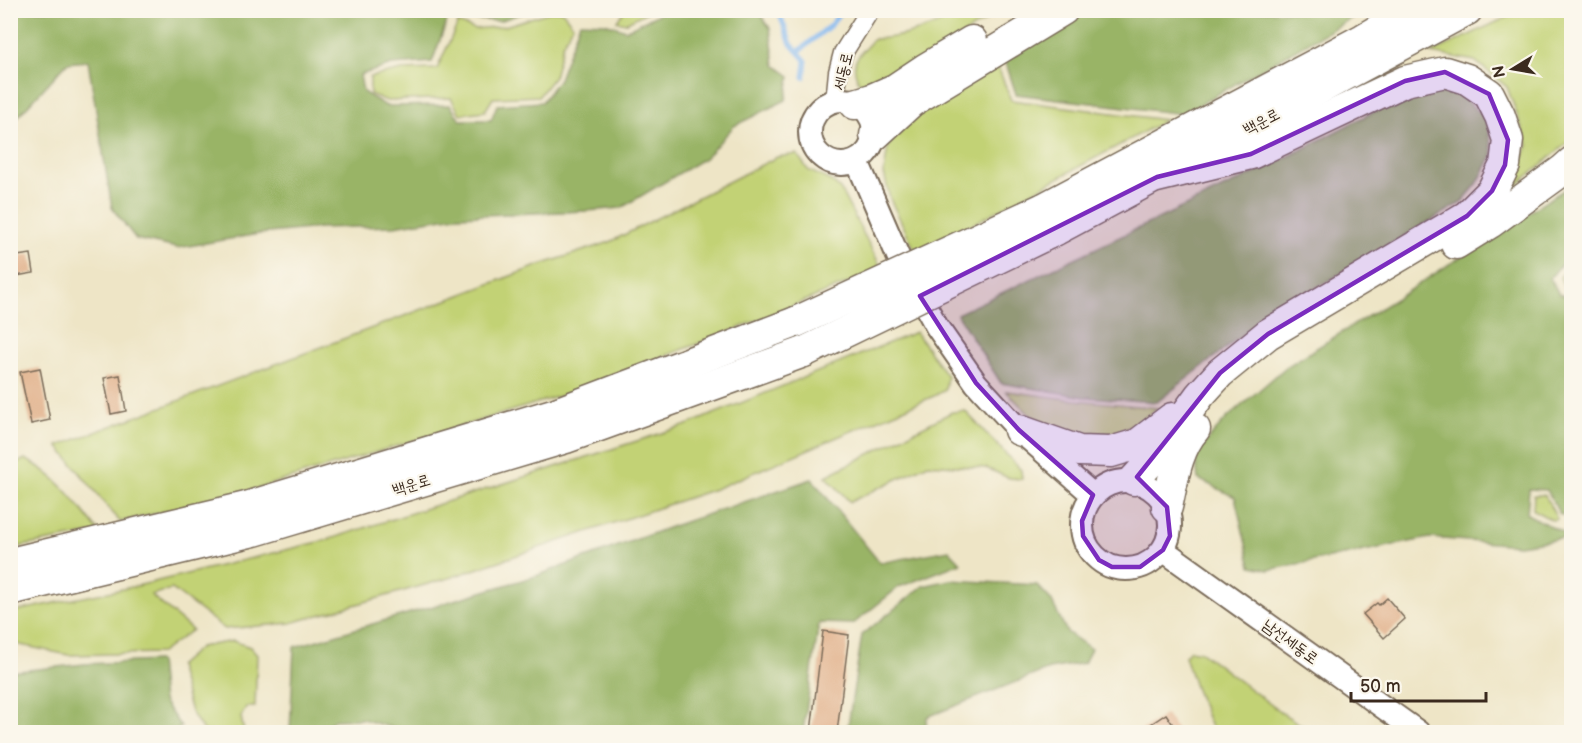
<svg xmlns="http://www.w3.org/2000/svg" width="1582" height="743" font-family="'Balsamiq Sans','Poor Story',sans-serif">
	<rect width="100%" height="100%" fill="#fbf7ec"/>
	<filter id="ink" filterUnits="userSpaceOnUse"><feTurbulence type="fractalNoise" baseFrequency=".0167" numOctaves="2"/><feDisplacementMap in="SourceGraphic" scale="12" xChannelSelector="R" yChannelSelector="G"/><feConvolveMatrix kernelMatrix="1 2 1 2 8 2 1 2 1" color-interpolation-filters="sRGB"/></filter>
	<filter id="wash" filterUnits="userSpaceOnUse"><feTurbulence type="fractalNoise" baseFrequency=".008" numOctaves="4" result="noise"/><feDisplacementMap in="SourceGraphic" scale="24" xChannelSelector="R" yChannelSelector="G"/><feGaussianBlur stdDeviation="1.35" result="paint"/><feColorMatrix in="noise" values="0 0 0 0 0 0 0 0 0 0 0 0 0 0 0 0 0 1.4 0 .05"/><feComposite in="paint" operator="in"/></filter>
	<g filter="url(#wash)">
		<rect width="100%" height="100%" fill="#eee5c6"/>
		<g fill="#c2d274" stroke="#7e7e49" stroke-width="1.5">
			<polygon points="562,11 573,25 563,43 554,77 539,96 493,98 485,111 460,114 451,98 387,101 370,94 370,77 402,70 437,69 458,23 474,29 505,26 553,11"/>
			<polygon points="624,11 624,10 649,11 625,23 617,21"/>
			<polygon points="1520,11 1571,11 1571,140 1510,191 1528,145 1507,87 1475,61 1431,53"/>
			<path d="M963 13 989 18 888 83 875 87 860 84C847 62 859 55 874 39 905 38 935 26 963 13Z"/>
			<polygon points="998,67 1011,100 1166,120 917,254 890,199 884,173 888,146 909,119"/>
			<polygon points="797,154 808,170 831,181 840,189 882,269 734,330 560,396 242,493 120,522 58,446 540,265 610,242 777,157"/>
			<polygon points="1571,263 1571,287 1563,285 1560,277"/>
			<polygon points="916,332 947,376 945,390 934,396 715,489 449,578 291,623 225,629 172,589 151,595 192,630 161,653 68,655 11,643 11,612 137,586 327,540 684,426"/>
			<polygon points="1006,391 1075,400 1158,408 1138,424 1104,437 1076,436 1047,425 1030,415"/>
			<polygon points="965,411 1021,470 1022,479 1009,478 986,468 928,464 850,502 826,476 952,412"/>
			<path d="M25 459C57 474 78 504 99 532L11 548V466Z"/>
			<polygon points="1534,495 1545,495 1557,519 1552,520 1533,510"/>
			<polygon points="233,641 250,647 257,655 255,707 246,707 241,717 244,732 204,732 191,712 178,666 200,647"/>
			<polygon points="1190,650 1201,652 1282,713 1312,732 1213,732 1195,687 1185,656"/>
		</g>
		<g fill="#99b466" stroke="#6a6f42" stroke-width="1.5">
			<polygon points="11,10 529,11 499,21 448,18 432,62 392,65 360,75 363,92 386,106 450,105 460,120 491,120 497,105 542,102 559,79 580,22 605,23 626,30 665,11 758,11 770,28 775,65 790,76 786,100 734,126 705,158 621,208 587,211 456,216 394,226 319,228 259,234 177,248 136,239 112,208 88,61 67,63 11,124"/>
			<polygon points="1086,11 1364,11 1183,114 1016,94 1005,60"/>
			<polygon points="1454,90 1486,118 1493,154 1477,184 1461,203 1263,319 1157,402 1085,397 1001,383 957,314 1272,165 1409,93"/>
			<polygon points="1571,185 1571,253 1550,278 1559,294 1571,297 1571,514 1560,515 1547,490 1529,489 1527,514 1571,537 1519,545 1430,538 1268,570 1251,566 1235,497 1198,479 1195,454 1227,418 1286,367 1402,295"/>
			<polygon points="812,479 880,563 949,550 961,563 899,587 853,624 819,623 803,732 406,732 362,719 334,720 320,732 290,732 294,647 536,576 673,526"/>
			<polygon points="950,580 1037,585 1051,600 1067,632 1091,649 1084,663 1049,669 927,717 925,732 847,732 862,635 923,586"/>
			<polygon points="159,661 163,701 181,727 175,732 11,732 11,672 85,664"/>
		</g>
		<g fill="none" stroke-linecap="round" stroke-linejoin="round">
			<g stroke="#7fb5ee" stroke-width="5">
				<polyline points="778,10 791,44 806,61 804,77"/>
				<polyline points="798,52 832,24 841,10"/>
			</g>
		</g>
		<g id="blocks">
			<g fill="#dfab83">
				<polygon points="31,254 34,273 10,277 10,257"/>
				<polygon points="40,368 50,420 31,424 20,372"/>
				<polygon points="120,375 126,411 111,414 104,378"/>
				<polygon points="1387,598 1405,619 1384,638 1363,614 1377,603 1379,605"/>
				<polygon points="823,631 849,635 837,732 811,732"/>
				<polygon points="1166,714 1178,732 1139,732"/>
			</g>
		</g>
	</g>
	<g filter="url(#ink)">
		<use href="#blocks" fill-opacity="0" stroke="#7a6b59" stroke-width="1.5"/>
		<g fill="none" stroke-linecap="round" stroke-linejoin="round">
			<defs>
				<polyline id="minor" points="835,102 838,72 843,53 870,10"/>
				<g id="tertiary">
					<circle cx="842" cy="132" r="32"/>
					<polyline points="857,161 898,256 937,327 976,383 1019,430 1093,495"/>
					<circle cx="1126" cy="525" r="44"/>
					<polyline points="1163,550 1418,732"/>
				</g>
				<g id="trunk">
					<polyline points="855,104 872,99 895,89 925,69 972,41"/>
					<polyline points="875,135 911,102 1063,10"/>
					<polyline points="1042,209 1363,39 1412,10"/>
					<polyline points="1054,231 1467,10"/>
					<polyline points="1456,244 1490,223 1563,170 1572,162"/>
					<polyline points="1019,430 1079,451 1111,452 1138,444 1172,418"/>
					<polyline points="1134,480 1155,457 1200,395 1220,373 1268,334 1467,216 1492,191 1505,165 1508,140 1500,116 1489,94 1467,79 1445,72 1405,81 1251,154 1157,177"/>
					<path d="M1167 507C1173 481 1177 449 1195 429"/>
					<polyline points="10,563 246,507 556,413 796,322"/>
					<polyline points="10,590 254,531 566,438 804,352"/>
				</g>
			</defs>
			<use href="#minor" stroke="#7a6b59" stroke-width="21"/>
			<use href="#tertiary" stroke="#7a6b59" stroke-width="26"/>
			<use href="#trunk" stroke="#7a6b59" stroke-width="33"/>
			<use href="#minor" stroke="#fff" stroke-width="18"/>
			<use href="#tertiary" stroke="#fff" stroke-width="22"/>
			<use href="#trunk" stroke="#fff" stroke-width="30"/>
			<defs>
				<g id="trunk-bridge">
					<polyline points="796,322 1042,209"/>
					<polyline points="804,352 1054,231"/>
				</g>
			</defs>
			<use href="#trunk-bridge" stroke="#7a6b59" stroke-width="33" stroke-linecap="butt"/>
			<use href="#trunk-bridge" stroke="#fff" stroke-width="30"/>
		</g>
	</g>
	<path fill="#7b2cbf" fill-opacity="0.2" stroke="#7b2cbf" stroke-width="4.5" stroke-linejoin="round" d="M1445 72 1489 94 1508 140 1505 165 1492 191 1467 216 1268 334 1220 373 1137 477 1167 507 1170 536 1163 550 1140 567H1112L1099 560 1083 536 1082 521 1093 495 1019 430 976 383 920 296 1157 177 1251 154 1405 81Z"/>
	<g text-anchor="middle" stroke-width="4.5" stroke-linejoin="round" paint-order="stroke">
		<g font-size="16" fill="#3b2a1e" stroke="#fbf7ec">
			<text transform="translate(842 71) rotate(-76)" y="6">세동로</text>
			<text transform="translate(1261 121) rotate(-28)" y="6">백운로</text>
			<text transform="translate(411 484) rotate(-17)" y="6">백운로</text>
			<text transform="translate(1291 641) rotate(36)" y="6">남선세동로</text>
		</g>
	</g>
	<rect width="1582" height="743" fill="none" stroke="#fbf7ec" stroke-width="36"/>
	<g transform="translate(1513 69) rotate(259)" stroke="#fbf7ec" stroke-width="4.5" paint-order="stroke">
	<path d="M0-4.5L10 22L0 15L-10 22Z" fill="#3b2a1e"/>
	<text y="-9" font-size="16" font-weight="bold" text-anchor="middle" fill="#3b2a1e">N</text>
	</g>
	<path d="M1351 692v9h135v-9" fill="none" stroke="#3b2a1e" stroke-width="3"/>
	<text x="1360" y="692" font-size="18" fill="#3b2a1e" stroke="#fbf7ec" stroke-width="4.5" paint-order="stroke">50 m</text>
</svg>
